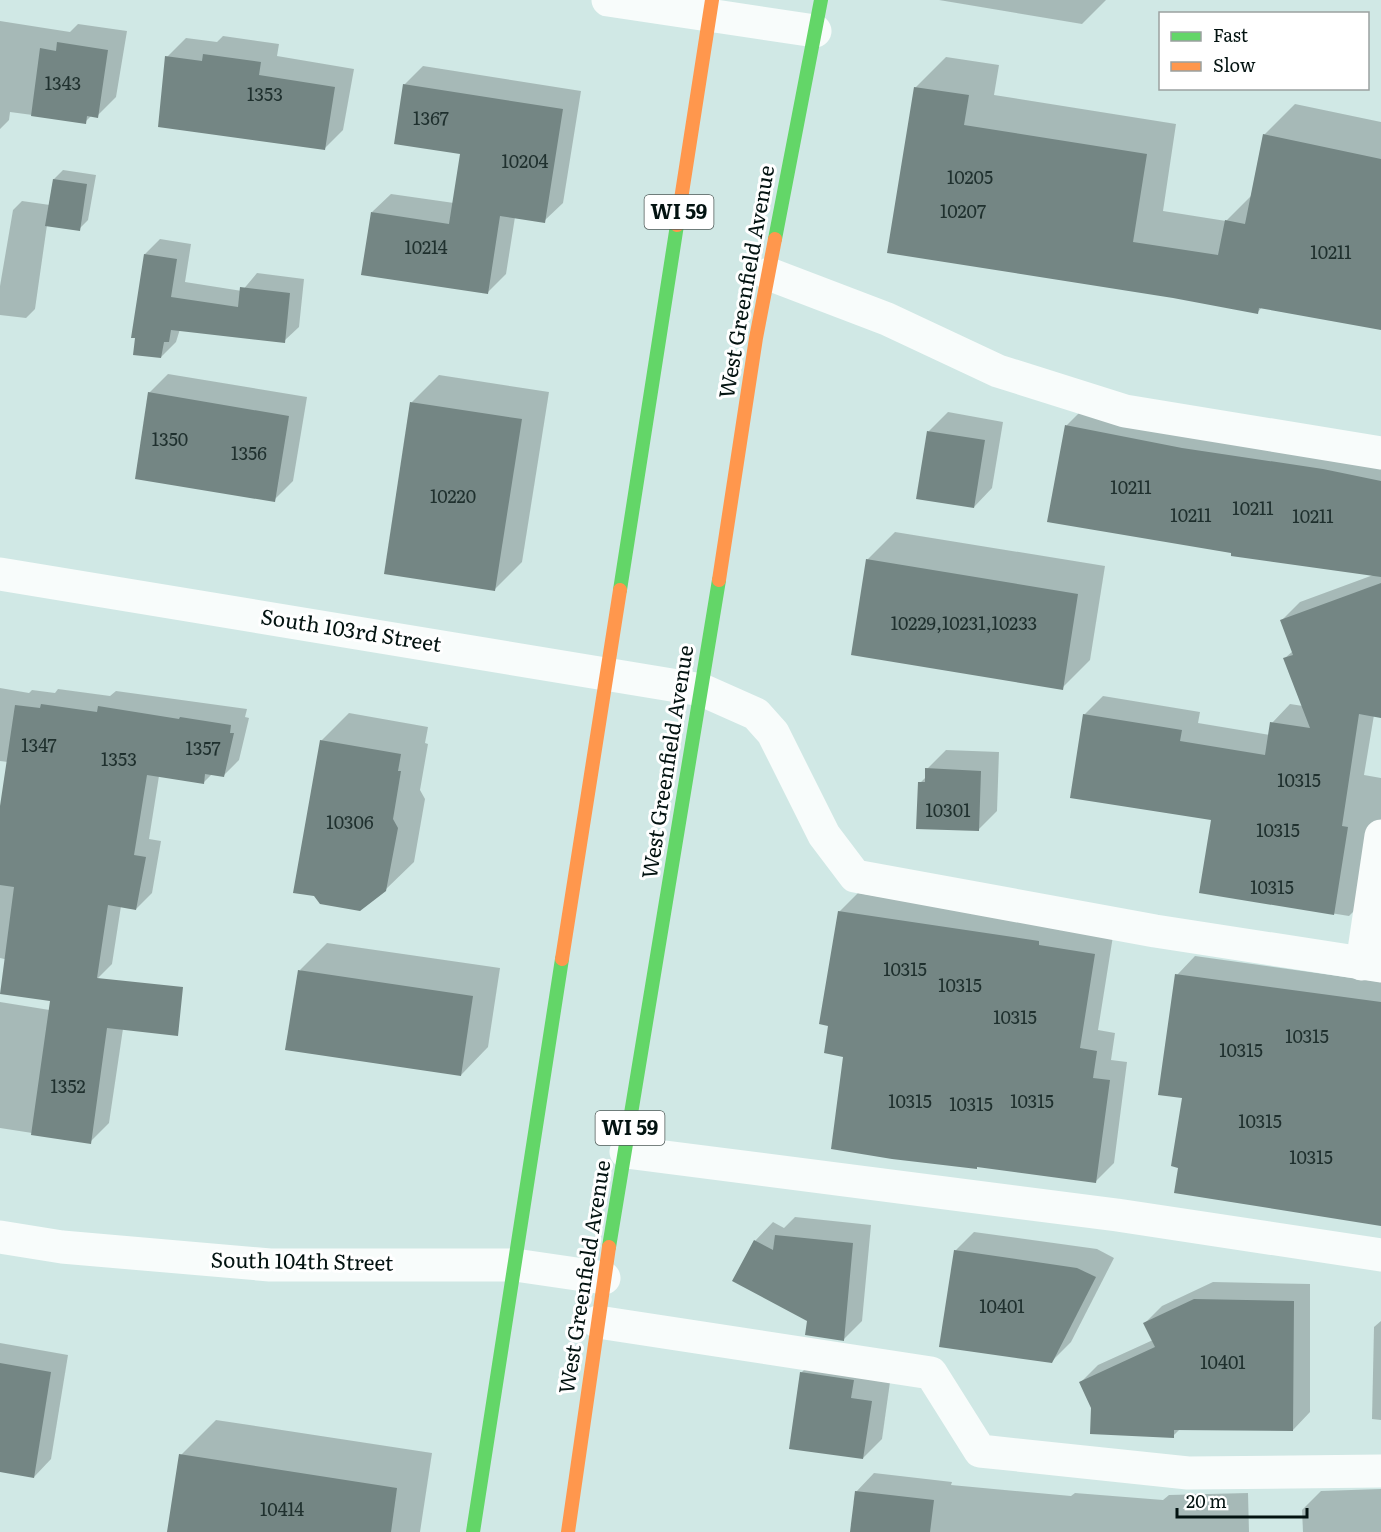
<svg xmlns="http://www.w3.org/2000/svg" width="1381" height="1532" font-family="Literata,serif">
	<rect width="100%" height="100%" fill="#d0e8e5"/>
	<g fill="#0003">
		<polygon points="939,0 1106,0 1082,24"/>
		<polygon points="0,21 70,32 78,24 127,31 116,97 97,116 92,115 85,122 10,112 9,120 0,129"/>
		<polygon points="223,36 279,44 277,56 354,69 343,130 324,149 167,57 186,38 217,42"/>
		<polygon points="946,57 999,65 994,95 1176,124 1163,211 1226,221 1252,195 1264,135 1295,104 1381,122 1381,328 1262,307 1257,313 1173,296 915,88"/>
		<polygon points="423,66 581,91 563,203 544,221 515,217 506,274 487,293 372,212 391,194 454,203 462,153 404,85"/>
		<polygon points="63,170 96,175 88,220 79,229 47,225 35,309 26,318 0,315 0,286 13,210 22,201 50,205 54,179"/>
		<polygon points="160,239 191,244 185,282 242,291 257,273 304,279 299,327 284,341 180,329 176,342 161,357 145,254"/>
		<polygon points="168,374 307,397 293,481 274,500 149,393"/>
		<polygon points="439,375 549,392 522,562 495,589 412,402"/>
		<polygon points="1085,407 1381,459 1381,717 1374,715 1364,775 1381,778 1381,822 1368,897 1349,916 1201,892 1212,819 1084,715 1103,696 1200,712 1198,723 1270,735 1272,723 1290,704 1303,706 1285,658 1293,651 1282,620 1300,602 1376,574 1049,521 1067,425"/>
		<polygon points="948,412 1003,422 992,488 974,507 929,431"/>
		<polygon points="895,532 1105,566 1090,660 1062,688 867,560"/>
		<polygon points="0,688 29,693 32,690 55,693 58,689 110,696 116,691 247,709 245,717 249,718 239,760 223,776 212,774 203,783 159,776 149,839 161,841 152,893 136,909 121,906 112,964 96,980 0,958 0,814 8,762 0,761"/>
		<polygon points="349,713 428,727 425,743 428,744 420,790 425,799 414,862 385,890 321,741"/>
		<polygon points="946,750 999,752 997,811 978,830 920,783 927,776 927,769"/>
		<polygon points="858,893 1113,936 1098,1030 1115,1033 1111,1060 1127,1062 1114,1163 1095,1182 845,1055 830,1024 839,912"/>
		<polygon points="327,943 500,968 488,1047 461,1075 300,970"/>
		<polygon points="1195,956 1381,982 1381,1223 1184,1097 1177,975"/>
		<polygon points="0,1002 124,1022 109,1123 90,1142 0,1128"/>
		<polygon points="795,1217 871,1225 862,1321 844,1339 808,1320 755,1241 773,1222 784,1228"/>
		<polygon points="974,1232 1097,1249 1114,1258 1071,1342 1052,1361 955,1251"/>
		<polygon points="1213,1282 1310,1284 1310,1412 1293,1430 1181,1428 1173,1436 1093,1408 1081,1382 1098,1365 1153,1340 1145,1323 1162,1306"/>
		<polygon points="1381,1321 1381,1420 1372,1419 1374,1327"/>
		<polygon points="0,1343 68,1355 51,1459 34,1477 0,1471"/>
		<polygon points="820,1354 890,1382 882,1439 863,1458 801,1373"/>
		<polygon points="216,1420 432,1453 420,1532 169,1532 181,1455"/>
		<polygon points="874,1473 952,1482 951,1485 1071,1496 1075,1493 1163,1500 1169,1495 1248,1493 1249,1532 852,1532 856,1492"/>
		<polygon points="1381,1489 1381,1532 1303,1532 1302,1510 1321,1491"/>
	</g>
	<g fill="#748684">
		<polygon points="57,42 108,50 98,118 87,116 86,124 31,116 40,48 56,51"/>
		<polygon points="203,54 261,62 259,75 335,87 325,150 158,127 165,56 202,61"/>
		<polygon points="403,84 563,109 545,223 500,216 488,294 361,275 371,212 449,224 460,154 394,144"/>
		<polygon points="914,87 969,95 964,125 1147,154 1133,242 1218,255 1225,220 1245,224 1263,134 1381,159 1381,330 1259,308 1258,314 1173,298 887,253"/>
		<polygon points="53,179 87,184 80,231 45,226"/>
		<polygon points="144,254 177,259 171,297 238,307 240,287 290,293 285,343 171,330 169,342 164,342 161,358 133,355 135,338 131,338"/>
		<polygon points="148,392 289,416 275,502 135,479"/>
		<polygon points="410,402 522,419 495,591 384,574"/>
		<polygon points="1065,425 1182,448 1323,469 1381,481 1381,577 1231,556 1231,553 1047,522"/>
		<polygon points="927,431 985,440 974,508 916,499"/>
		<polygon points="866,559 1078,594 1063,690 851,655"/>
		<polygon points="1381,583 1381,718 1359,714 1342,826 1348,827 1334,915 1199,893 1211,820 1070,798 1083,714 1182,730 1180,741 1265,755 1270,722 1310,728 1283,658 1293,655 1280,620"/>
		<polygon points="41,704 97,712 98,706 179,719 180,717 231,725 230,733 234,733 224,777 205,774 204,784 147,775 134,855 146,857 136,910 108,905 97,978 183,987 178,1036 107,1028 91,1144 31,1135 50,1001 0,994 14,887 0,885 0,806 15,705 40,708"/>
		<polygon points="320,740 401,754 398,771 401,771 393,819 398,828 386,891 360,911 320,904 314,896 293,893"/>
		<polygon points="925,768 981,771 979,831 916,829 918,782 925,782"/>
		<polygon points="838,911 1039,941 1039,945 1095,954 1080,1048 1097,1051 1093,1078 1110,1080 1096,1183 977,1167 977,1169 892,1159 831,1149 843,1057 824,1053 828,1026 819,1024"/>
		<polygon points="298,970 473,996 461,1076 285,1050"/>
		<polygon points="1175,974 1381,1002 1381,1226 1174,1193 1178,1168 1171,1166 1182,1098 1158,1095"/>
		<polygon points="775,1235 853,1243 844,1341 805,1335 807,1321 732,1281 754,1240 773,1250"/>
		<polygon points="954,1250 1077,1268 1096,1277 1052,1363 939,1347"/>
		<polygon points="1194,1299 1294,1301 1293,1431 1174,1430 1174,1438 1090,1434 1091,1408 1079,1382 1155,1347 1143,1323"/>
		<polygon points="0,1363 51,1372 34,1478 0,1472"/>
		<polygon points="800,1372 854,1380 851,1398 872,1401 863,1459 789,1449"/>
		<polygon points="179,1454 397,1488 391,1532 167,1532"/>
		<polygon points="855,1491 934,1500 930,1532 850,1532"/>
	</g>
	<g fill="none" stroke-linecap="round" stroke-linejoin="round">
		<g stroke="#f8fcfb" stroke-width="33">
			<polyline points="608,0 815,31"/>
			<polyline points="769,274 887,319 998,371 1125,411 1381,453"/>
			<polyline points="0,574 702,690 756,714 773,733 824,835 855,876 1155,931 1381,966"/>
			<polyline points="1362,964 1381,836"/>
			<polyline points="626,1152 1117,1215 1381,1255"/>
			<polyline points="0,1237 62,1247 270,1265 515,1265 604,1278"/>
			<polyline points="598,1322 931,1373 980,1451 1188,1473 1381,1471"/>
		</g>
		<g stroke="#63d668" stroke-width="14">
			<polyline points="775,239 821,0"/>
			<polyline points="620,590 677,225"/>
			<polyline points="609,1247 719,580"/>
			<polyline points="473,1532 562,959"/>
		</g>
		<g stroke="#ff974d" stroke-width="14">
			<polyline points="677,225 712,0"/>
			<polyline points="719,580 756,338 775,239"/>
			<polyline points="562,959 620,590"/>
			<polyline points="568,1532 609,1247"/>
		</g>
	</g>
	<g text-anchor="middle" stroke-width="6" stroke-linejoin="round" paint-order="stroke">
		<g font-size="18" fill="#1f302e">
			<text x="63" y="90">1343</text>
			<text x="265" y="101">1353</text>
			<text x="431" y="125">1367</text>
			<text x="525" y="168">10204</text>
			<text x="970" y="184">10205</text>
			<text x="963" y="218">10207</text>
			<text x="426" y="254">10214</text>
			<text x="1331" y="259">10211</text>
			<text x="170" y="446">1350</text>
			<text x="249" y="460">1356</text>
			<text x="1131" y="494">10211</text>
			<text x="453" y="503">10220</text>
			<text x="1253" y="515">10211</text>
			<text x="1191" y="522">10211</text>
			<text x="1313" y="523">10211</text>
			<text x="964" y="630">10229,10231,10233</text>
			<text x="39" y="752">1347</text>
			<text x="203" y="755">1357</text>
			<text x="119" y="766">1353</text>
			<text x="1299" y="787">10315</text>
			<text x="948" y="817">10301</text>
			<text x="350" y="829">10306</text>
			<text x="1278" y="837">10315</text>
			<text x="1272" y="894">10315</text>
			<text x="905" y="976">10315</text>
			<text x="960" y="992">10315</text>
			<text x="1015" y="1024">10315</text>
			<text x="1307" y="1043">10315</text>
			<text x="1241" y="1057">10315</text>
			<text x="68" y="1093">1352</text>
			<text x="910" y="1108">10315</text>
			<text x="1032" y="1108">10315</text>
			<text x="971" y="1111">10315</text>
			<text x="1260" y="1128">10315</text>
			<text x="1311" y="1164">10315</text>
			<text x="1002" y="1313">10401</text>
			<text x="1223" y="1369">10401</text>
			<text x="282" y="1516">10414</text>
		</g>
		<g fill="#fff" stroke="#4f5a58" stroke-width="1.5">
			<rect x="644.5" y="195" width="69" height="34" rx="4.5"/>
			<rect x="595.5" y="1111" width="69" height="34" rx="4.5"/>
		</g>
		<g font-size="20" font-weight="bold" fill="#031311">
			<text x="679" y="219">WI 59</text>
			<text x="630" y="1135">WI 59</text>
		</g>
		<g font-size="21" fill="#031311" stroke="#fff">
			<text transform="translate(747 282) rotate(-80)" y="7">West Greenfield Avenue</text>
			<text transform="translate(351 631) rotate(9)" y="7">South 103rd Street</text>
			<text transform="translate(668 762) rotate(-81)" y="7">West Greenfield Avenue</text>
			<text transform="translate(302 1262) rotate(1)" y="7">South 104th Street</text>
			<text transform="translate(585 1277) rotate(-81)" y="7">West Greenfield Avenue</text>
		</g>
	</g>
	<rect x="1159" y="12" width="210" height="78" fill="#ffffff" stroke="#9aa1a0" stroke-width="1.5"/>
	<rect x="1171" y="32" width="30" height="9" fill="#63d668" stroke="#9aa1a0" stroke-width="1.5"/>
	<text x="1213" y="42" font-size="18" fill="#031311">Fast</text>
	<rect x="1171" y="62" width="30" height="9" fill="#ff974d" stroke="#9aa1a0" stroke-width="1.5"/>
	<text x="1213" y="72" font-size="18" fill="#031311">Slow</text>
	<path d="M1177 1508v9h130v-9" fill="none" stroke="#031311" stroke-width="3"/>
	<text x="1186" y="1508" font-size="18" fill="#031311" stroke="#ffffff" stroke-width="4.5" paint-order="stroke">20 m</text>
</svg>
